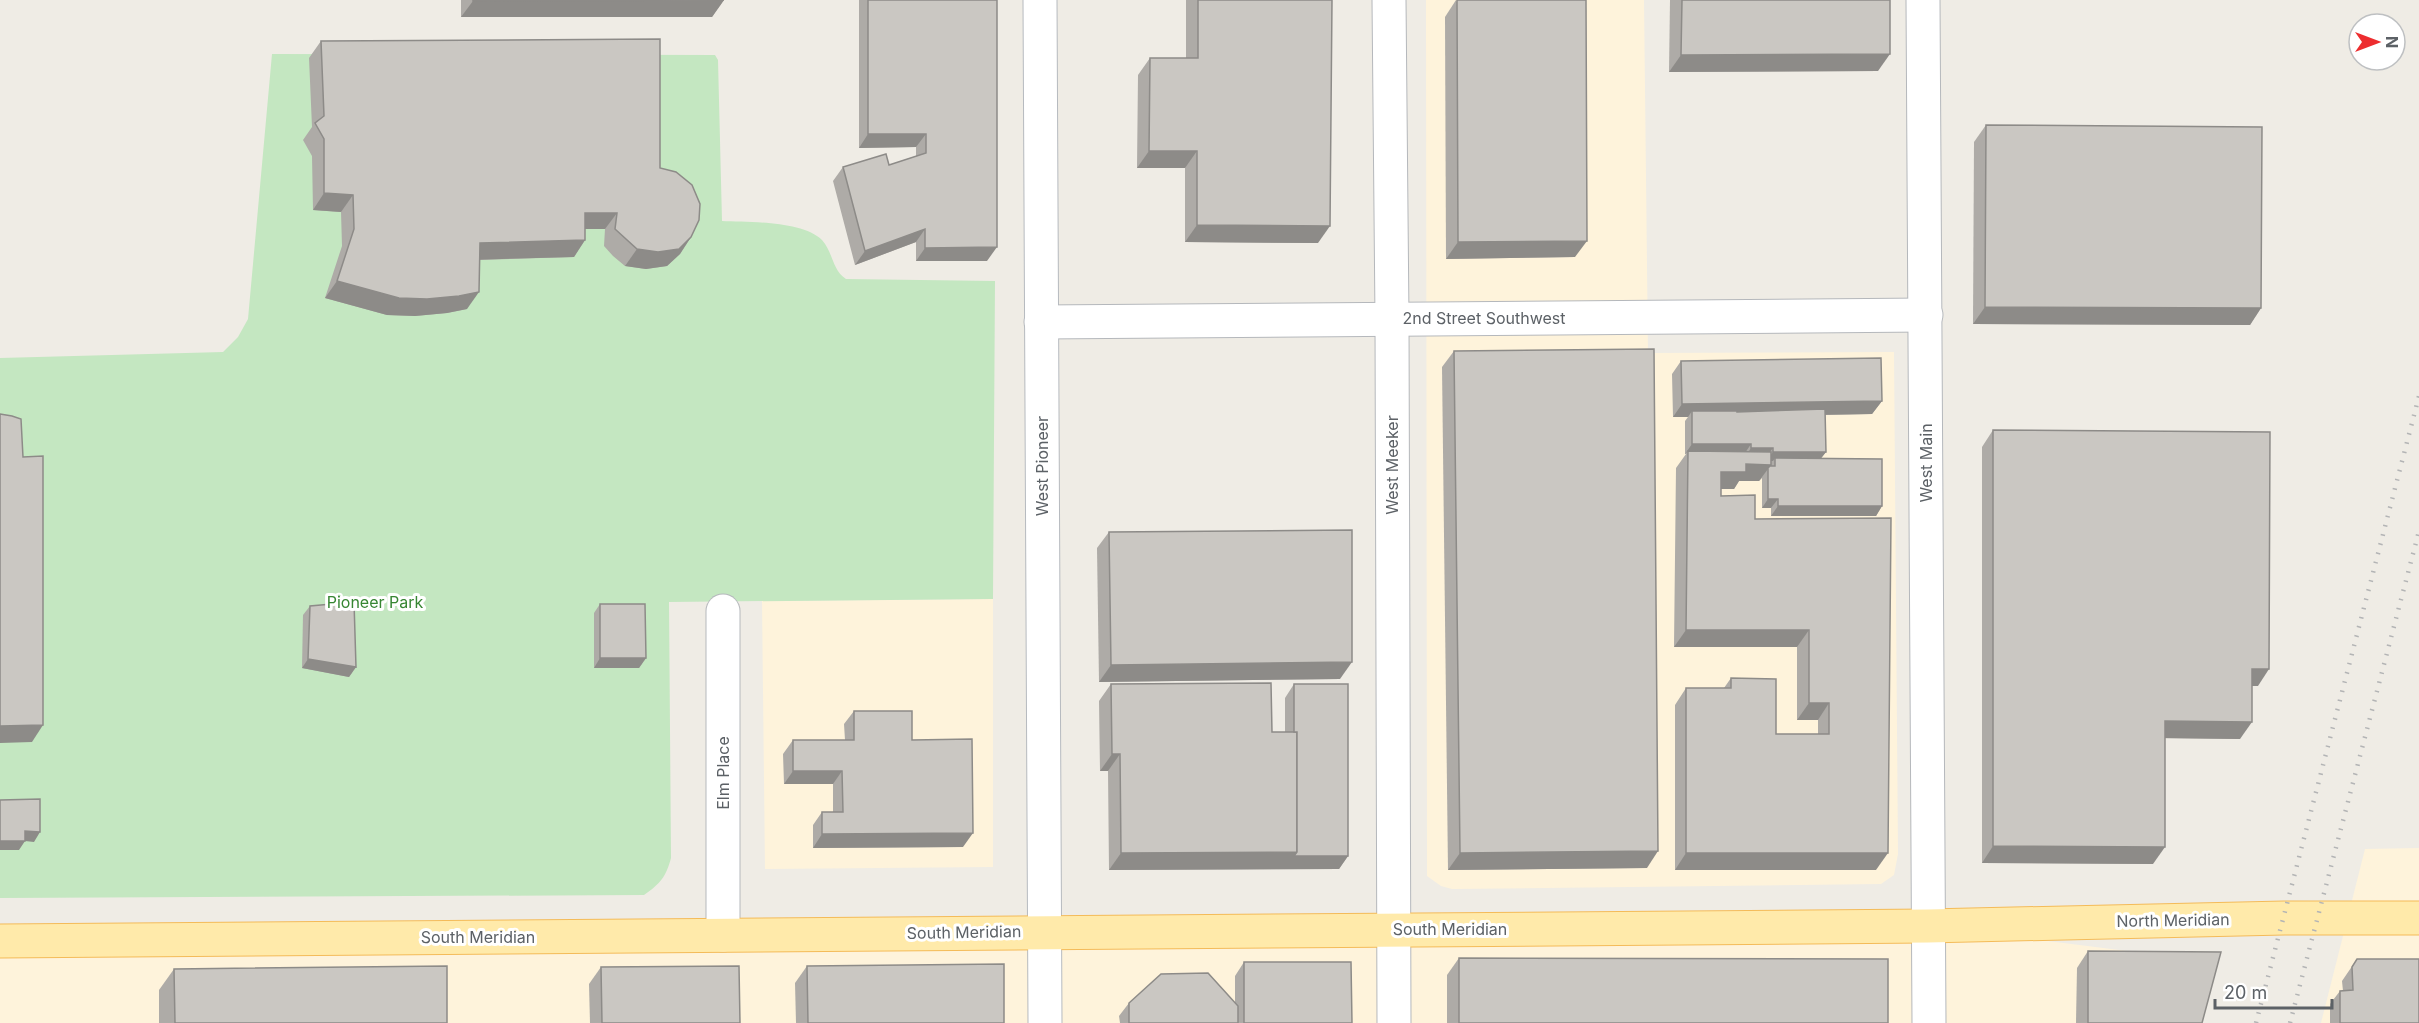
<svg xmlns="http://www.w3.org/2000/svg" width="2419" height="1023" font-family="Inter,sans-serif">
	<rect width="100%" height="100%" fill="#efece5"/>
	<g fill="#fef3db">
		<polygon points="1426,0 1644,0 1648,353 1894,352 1898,854 1894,875 1881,884 1452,889 1441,886 1427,876"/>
		<polygon points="993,599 993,867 765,869 762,601"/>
		<polygon points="2419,848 2419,1023 2321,1023 2365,849"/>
		<polygon points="1928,926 2214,962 2197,1023 0,1023 0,941"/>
	</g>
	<path fill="#c4e7c1" d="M272 54 715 55 718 60 722 221C748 222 803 221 822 240 833 252 832 270 846 279L995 281 993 599 669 602 671 858C666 877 660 884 644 895L0 898V358L223 352 238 337 248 319Z"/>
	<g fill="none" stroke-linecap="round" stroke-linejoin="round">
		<defs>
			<g id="minor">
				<polyline points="1389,0 1392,319 1394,1023"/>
				<polyline points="1923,0 1929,1023"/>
				<polyline points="1041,322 1926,315"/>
				<polyline points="723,935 723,611"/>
			</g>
			<polyline id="secondary" points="1040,0 1045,1023"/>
			<polyline id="primary" points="0,941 1928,926 2284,918 2419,918"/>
		</defs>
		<use href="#minor" stroke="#b5b8bc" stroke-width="35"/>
		<use href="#secondary" stroke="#b6babf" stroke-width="35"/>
		<use href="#primary" stroke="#f4bb59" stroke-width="35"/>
		<use href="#minor" stroke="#fff" stroke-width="33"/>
		<use href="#secondary" stroke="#fff" stroke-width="33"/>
		<use href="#primary" stroke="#ffeaaa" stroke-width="33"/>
		<g stroke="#b3b4b5" stroke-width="4.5" stroke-dasharray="1.5 8" stroke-linecap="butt">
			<polyline points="2256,1023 2419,396"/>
			<polyline points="2290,1023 2419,531"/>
		</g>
	</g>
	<g fill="#aeaba7">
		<polygon points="461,0 724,0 712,17 461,17"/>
		<polygon points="859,0 997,0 987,261 916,261 916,242 855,265 833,181 843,167 889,165 916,156 916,147 859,148"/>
		<polygon points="1186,0 1332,0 1318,243 1185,242 1185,168 1137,168 1138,75 1150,58 1186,58"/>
		<polygon points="1456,0 1575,257 1446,259 1445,17"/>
		<polygon points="1670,0 1890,0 1878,71 1669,72"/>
		<polygon points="321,41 660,168 691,237 680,254 667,266 646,269 625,266 613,256 604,246 605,229 585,229 585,240 574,257 480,260 467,309 447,313 415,316 387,315 325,298 342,246 341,212 313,210 312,156 303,140 312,127 309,58"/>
		<polygon points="1986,125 2261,308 2250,325 1973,324 1974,142"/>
		<polygon points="1454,351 1647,868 1448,870 1442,367"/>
		<polygon points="1681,361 1882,401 1872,414 1825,415 1826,452 1821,458 1882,506 1876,516 1771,516 1771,508 1762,508 1762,478 1759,481 1739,481 1734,489 1721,489 1721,496 1755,519 1891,518 1876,870 1675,870 1675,705 1686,688 1724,688 1731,678 1776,734 1818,734 1818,720 1797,720 1797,647 1674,647 1676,468 1686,454 1685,454 1685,421 1688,417 1673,417 1672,374"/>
		<polygon points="1993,430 2258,686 2252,686 2240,739 2165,738 2153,864 1982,863 1982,447"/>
		<polygon points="1109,532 1340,679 1099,682 1097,548"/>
		<polygon points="600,604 646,658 639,668 594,668 594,613"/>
		<polygon points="310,606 356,667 349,677 302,668 303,615"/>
		<polygon points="1111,684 1272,732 1285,732 1285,698 1294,684 1348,856 1339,869 1109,870 1108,771 1100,771 1099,701"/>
		<polygon points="854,711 912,740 963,847 813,848 813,825 822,812 833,812 833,784 784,784 783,754 793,740 845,740 844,724"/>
		<polygon points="2088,951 2202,1023 2076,1023 2077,968"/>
		<polygon points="1459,958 1888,1023 1447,1023 1447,975"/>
		<polygon points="2357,959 2419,1023 2330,1023 2330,1004 2340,991 2343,991 2342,981"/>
		<polygon points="1244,962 1352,1023 1120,1023 1119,1016 1129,1003 1235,1002 1235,976"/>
		<polygon points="807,966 1004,1023 796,1023 795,983"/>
		<polygon points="601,967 740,1023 590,1023 589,984"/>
		<polygon points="174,969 447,1023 159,1023 159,990"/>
	</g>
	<g fill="#8d8b88">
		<polygon points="724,0 712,17 461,17 473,1"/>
		<polygon points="1890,54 1878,71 1669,72 1681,55"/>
		<polygon points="868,134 926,134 916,147 859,148"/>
		<polygon points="1149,151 1197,151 1185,168 1137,168"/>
		<polygon points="324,193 353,195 341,212 313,210"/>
		<polygon points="585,213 617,213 605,229 573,229"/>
		<polygon points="1197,225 1330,226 1318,243 1185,242"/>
		<polygon points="925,229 916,242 855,265 865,251"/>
		<polygon points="691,237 680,254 667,266 646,269 625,266 637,249"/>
		<polygon points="585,240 574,257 468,260 480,243"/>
		<polygon points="1587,241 1575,257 1446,259 1458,242"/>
		<polygon points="997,247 987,261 916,261 925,248"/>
		<polygon points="337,281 479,292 467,309 447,313 415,316 387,315 325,298"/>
		<polygon points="1985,307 2261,308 2250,325 1973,324"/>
		<polygon points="1882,401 1872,414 1692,417 1692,411 1688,417 1673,417 1682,404"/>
		<polygon points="1692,444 1751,444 1745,453 1688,451 1685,454"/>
		<polygon points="1751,448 1773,448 1766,457 1745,457"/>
		<polygon points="1773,452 1826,452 1819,461 1775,458 1773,461 1766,461"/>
		<polygon points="1746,464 1771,465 1759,481 1739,481 1734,489 1710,489 1721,472"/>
		<polygon points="1768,499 1778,499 1771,508 1762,508"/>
		<polygon points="1778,506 1882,506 1876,516 1771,516"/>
		<polygon points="1686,630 1809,630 1797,647 1674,647"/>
		<polygon points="600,658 646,658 639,668 594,668"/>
		<polygon points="308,659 356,667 349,677 302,668"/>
		<polygon points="1352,662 1340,679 1099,682 1111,665"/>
		<polygon points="2252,669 2269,669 2258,686 2240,686"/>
		<polygon points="1809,703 1829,703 1818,720 1797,720"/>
		<polygon points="2165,721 2252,722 2240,739 2153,738"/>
		<polygon points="43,725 32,742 0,743 0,726"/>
		<polygon points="1112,754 1120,754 1108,771 1100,771"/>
		<polygon points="793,771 842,771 833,784 784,784"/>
		<polygon points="25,831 40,832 34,842 25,841 19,850 0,850 0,841"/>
		<polygon points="973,833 963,847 813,848 822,834"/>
		<polygon points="1993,846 2165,847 2153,864 1982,863"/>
		<polygon points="1658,851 1647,868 1448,870 1460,853"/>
		<polygon points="1297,852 1348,856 1339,869 1109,870 1121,853"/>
		<polygon points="1686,853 1888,853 1876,870 1675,870"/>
	</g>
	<g fill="#cac7c2" stroke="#8d8b88" stroke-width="1.5">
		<polygon points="473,0 724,0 473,1"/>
		<polygon points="868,0 997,0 997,247 925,248 925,229 865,251 843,167 886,154 889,165 926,153 926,134 868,134"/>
		<polygon points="1198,0 1332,0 1330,226 1197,225 1197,151 1149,151 1150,58 1198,58"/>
		<polygon points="1457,0 1586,0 1587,241 1458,242"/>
		<polygon points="1682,0 1890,0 1890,54 1681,55"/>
		<polygon points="660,39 660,168 676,172 692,185 700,204 699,220 691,237 679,249 658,252 637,249 615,229 617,213 585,213 585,240 480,243 479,292 459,296 427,299 399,298 337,281 354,229 353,195 324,193 324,139 315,123 324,116 321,41"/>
		<polygon points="1986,125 2262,127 2261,308 1985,307"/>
		<polygon points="1654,349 1658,851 1460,853 1454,351"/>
		<polygon points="1881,358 1882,401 1682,404 1681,361"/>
		<polygon points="1825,409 1826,452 1773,452 1773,448 1751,448 1751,444 1692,444 1692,411 1737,411 1737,412"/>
		<polygon points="0,414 12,416 21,419 23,457 43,456 43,725 0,726"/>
		<polygon points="1993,430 2270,432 2269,669 2252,669 2252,722 2165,721 2165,847 1993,846"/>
		<polygon points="1688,451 1771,452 1771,465 1746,464 1746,472 1721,472 1721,496 1755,495 1755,519 1891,518 1888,853 1686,853 1686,688 1731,688 1731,678 1776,679 1776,734 1829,734 1829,703 1809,703 1809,630 1686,630"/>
		<polygon points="1775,458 1882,459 1882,506 1778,506 1778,499 1768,499 1768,468 1770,466 1775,466"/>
		<polygon points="1352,530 1352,662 1111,665 1109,532"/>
		<polygon points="354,602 356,667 308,659 310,606"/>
		<polygon points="600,604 645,604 646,658 600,658"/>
		<polygon points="1271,683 1272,732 1297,732 1297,852 1121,853 1120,754 1112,754 1111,684"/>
		<polygon points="1294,684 1348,684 1348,856 1294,856 1297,852 1297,732 1294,732"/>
		<polygon points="854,711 912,711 912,740 972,739 973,833 822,834 822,812 843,812 842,771 793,771 793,740 854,740"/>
		<polygon points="40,799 40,832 25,831 25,841 0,841 0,800"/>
		<polygon points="2088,951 2221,952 2202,1023 2088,1023"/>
		<polygon points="1459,958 1888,959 1888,1023 1459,1023"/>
		<polygon points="2357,959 2419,959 2419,1023 2340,1023 2340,991 2353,990 2352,967"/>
		<polygon points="1244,962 1351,962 1352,1023 1244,1023"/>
		<polygon points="1004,964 1004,1023 808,1023 807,966"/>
		<polygon points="447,966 447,1023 175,1023 174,969"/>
		<polygon points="739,966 740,1023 602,1023 601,967"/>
		<polygon points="1208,973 1238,1006 1238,1023 1129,1023 1129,1003 1161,974"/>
	</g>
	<g text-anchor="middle" stroke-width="6" stroke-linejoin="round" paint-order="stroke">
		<g font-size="16" fill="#5c6166" stroke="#fff">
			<text x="1484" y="324">2nd Street Southwest</text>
			<text transform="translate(1926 463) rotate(-90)" y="6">West Main</text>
			<text transform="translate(1392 465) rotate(-90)" y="6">West Meeker</text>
			<text transform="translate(1042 466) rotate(-90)" y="6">West Pioneer</text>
			<text transform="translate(723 773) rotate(-90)" y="6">Elm Place</text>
			<text transform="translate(2173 920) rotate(-1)" y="6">North Meridian</text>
			<text x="1450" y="935">South Meridian</text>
			<text transform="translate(964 932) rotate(-1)" y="6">South Meridian</text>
			<text x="478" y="943">South Meridian</text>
		</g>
		<g font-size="16" fill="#378633" stroke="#fff">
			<text x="375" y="608">Pioneer Park</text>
		</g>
	</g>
	<g transform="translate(2377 42) rotate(90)"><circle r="28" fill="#ffffff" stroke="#bec0c2" stroke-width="1.5"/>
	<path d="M0-4.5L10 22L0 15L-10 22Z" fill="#ed2d2f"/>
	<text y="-9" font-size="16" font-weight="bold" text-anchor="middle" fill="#5c6166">N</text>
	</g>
	<path d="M2215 999v9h117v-9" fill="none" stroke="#5c6166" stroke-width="3"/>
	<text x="2224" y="999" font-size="18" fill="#5c6166" stroke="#ffffff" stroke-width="4.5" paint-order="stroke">20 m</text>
</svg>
